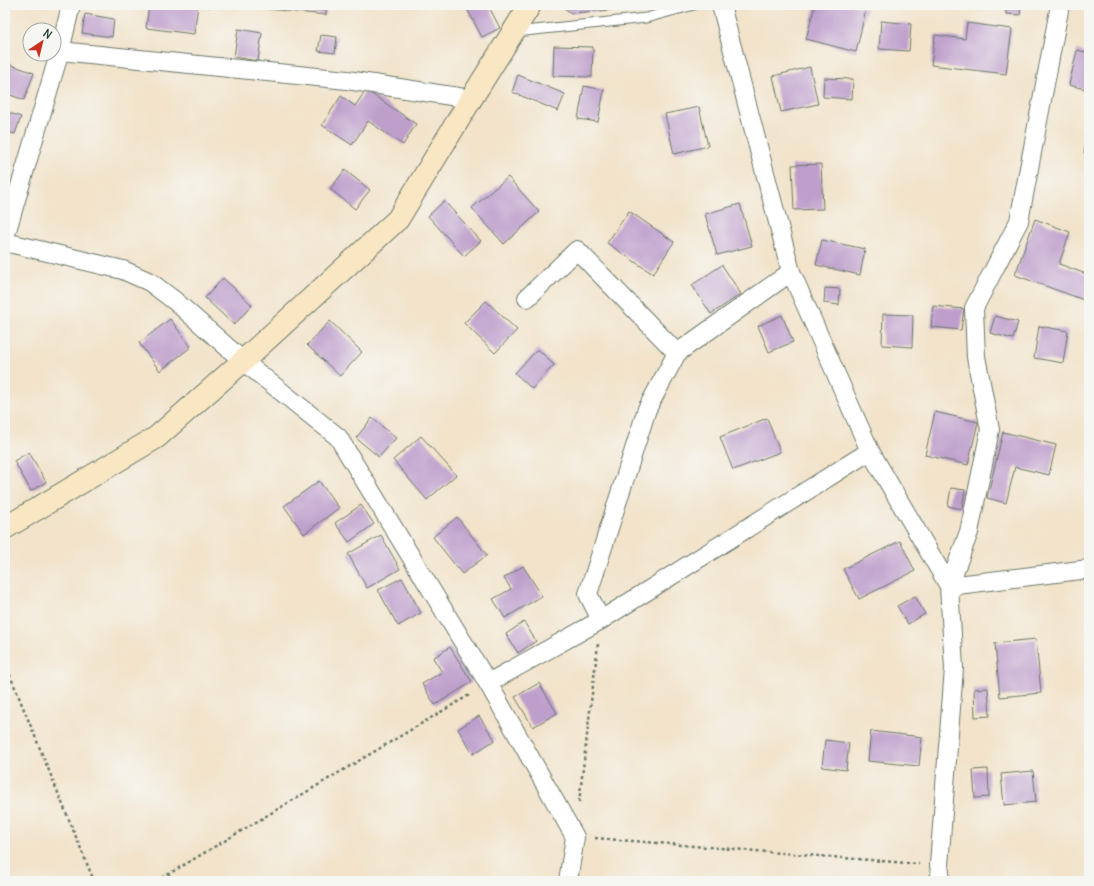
<svg xmlns="http://www.w3.org/2000/svg" width="1094" height="886" font-family="Delius,sans-serif">
	<rect width="100%" height="100%" fill="#f6f6f2"/>
	<filter id="ink" filterUnits="userSpaceOnUse"><feTurbulence type="fractalNoise" baseFrequency=".025" numOctaves="2"/><feDisplacementMap in="SourceGraphic" scale="8" xChannelSelector="R" yChannelSelector="G"/><feConvolveMatrix kernelMatrix="1 2 1 2 8 2 1 2 1" color-interpolation-filters="sRGB"/></filter>
	<filter id="wash" filterUnits="userSpaceOnUse"><feTurbulence type="fractalNoise" baseFrequency=".012" numOctaves="4" result="noise"/><feDisplacementMap in="SourceGraphic" scale="16" xChannelSelector="R" yChannelSelector="G"/><feGaussianBlur stdDeviation="0.9" result="paint"/><feColorMatrix in="noise" values="0 0 0 0 0 0 0 0 0 0 0 0 0 0 0 0 0 1.4 0 .05"/><feComposite in="paint" operator="in"/></filter>
	<g filter="url(#wash)">
		<rect width="100%" height="100%" fill="#f2e3ca"/>
		<g id="blocks">
			<g fill="#be9fcc">
				<polygon points="149,5 198,5 194,34 146,28"/>
				<rect x="208" y="5" width="18" height="2"/>
				<polygon points="269,5 326,5 326,15 268,9"/>
				<polygon points="465,5 488,5 500,28 482,37"/>
				<polygon points="560,5 612,5 612,10 571,13"/>
				<polygon points="815,5 852,5 866,9 856,52 806,39"/>
				<polygon points="1006,5 1021,5 1020,15 1006,14"/>
				<polygon points="85,14 114,19 112,37 82,33"/>
				<polygon points="881,21 911,24 909,51 879,49"/>
				<polygon points="967,23 1012,29 1006,74 931,65 935,35 965,39"/>
				<polygon points="238,29 262,33 258,61 234,57"/>
				<polygon points="321,35 337,37 335,53 318,51"/>
				<polygon points="554,46 593,47 592,77 553,76"/>
				<polygon points="1077,50 1089,53 1089,90 1069,85"/>
				<polygon points="6,63 34,73 24,100 5,93"/>
				<polygon points="810,67 818,104 781,112 773,76"/>
				<polygon points="518,75 565,94 558,111 512,92"/>
				<polygon points="824,78 853,79 852,99 823,97"/>
				<polygon points="584,86 604,90 598,122 578,119"/>
				<polygon points="366,90 416,124 403,145 368,121 352,145 322,125 341,96 355,106"/>
				<polygon points="699,107 708,146 674,154 665,114"/>
				<polygon points="5,111 21,117 15,134 5,131"/>
				<polygon points="1088,127 1089,127 1089,154 1084,153"/>
				<polygon points="821,164 823,209 794,210 792,165"/>
				<polygon points="345,170 370,190 355,209 330,189"/>
				<polygon points="508,177 539,212 504,244 472,208"/>
				<polygon points="444,201 481,241 464,256 428,216"/>
				<polygon points="740,204 752,246 717,255 705,214"/>
				<polygon points="629,211 674,242 653,274 607,243"/>
				<polygon points="1035,219 1070,232 1059,264 1089,275 1089,284 1084,300 1015,275"/>
				<polygon points="822,240 865,249 860,275 816,265"/>
				<polygon points="722,265 741,294 711,314 692,285"/>
				<polygon points="223,278 252,305 234,325 205,298"/>
				<polygon points="825,288 840,289 839,305 824,303"/>
				<polygon points="486,301 517,330 495,353 464,323"/>
				<polygon points="933,306 964,309 961,330 931,327"/>
				<polygon points="883,314 913,315 912,347 882,345"/>
				<polygon points="782,315 793,342 769,352 758,326"/>
				<polygon points="995,316 1018,322 1013,339 990,333"/>
				<polygon points="170,319 191,347 160,371 139,343"/>
				<polygon points="330,321 362,352 340,376 307,345"/>
				<polygon points="1039,326 1068,331 1063,363 1034,358"/>
				<polygon points="538,349 554,365 532,389 515,373"/>
				<polygon points="935,412 978,422 968,465 925,455"/>
				<polygon points="372,418 396,438 379,457 356,438"/>
				<polygon points="767,418 780,452 733,470 720,437"/>
				<polygon points="1003,432 1056,445 1049,475 1015,467 1006,503 987,498"/>
				<polygon points="421,436 456,475 427,500 393,460"/>
				<polygon points="29,452 46,482 31,491 14,461"/>
				<polygon points="319,481 339,508 304,534 284,506"/>
				<polygon points="951,488 965,490 962,509 948,506"/>
				<polygon points="361,505 374,524 349,542 335,523"/>
				<polygon points="457,517 487,555 462,574 433,537"/>
				<polygon points="381,535 400,569 367,588 348,554"/>
				<polygon points="900,541 915,571 859,599 843,569"/>
				<polygon points="523,566 542,596 505,618 493,599 511,589 504,578"/>
				<polygon points="402,578 421,613 398,626 378,590"/>
				<polygon points="915,596 925,614 908,624 897,606"/>
				<polygon points="524,622 536,641 518,653 506,634"/>
				<polygon points="1036,639 1041,693 1000,697 995,643"/>
				<polygon points="450,647 472,682 435,705 422,684 442,672 433,658"/>
				<polygon points="539,683 557,713 533,727 515,697"/>
				<polygon points="988,688 990,716 975,717 974,689"/>
				<polygon points="479,716 495,740 473,754 458,729"/>
				<polygon points="871,731 922,737 919,766 868,761"/>
				<polygon points="825,740 849,743 846,770 822,767"/>
				<polygon points="988,769 989,797 975,798 973,770"/>
				<polygon points="1033,771 1036,802 1004,805 1001,774"/>
			</g>
		</g>
	</g>
	<g filter="url(#ink)">
		<use href="#blocks" fill-opacity="0" stroke="#697768" stroke-width="1"/>
		<g fill="none" stroke-linecap="round" stroke-linejoin="round">
			<defs>
				<polyline id="lane" points="516,32 646,18 694,5"/>
				<g id="street">
					<polyline points="721,5 791,272 870,451 949,586"/>
					<polyline points="60,51 347,80 471,99"/>
					<polyline points="5,237 60,51 71,5"/>
					<polyline points="5,242 123,270 150,282 175,301 243,361 338,437 488,683 575,837 568,881"/>
					<polyline points="527,298 577,250 677,353"/>
					<polyline points="949,586 1089,569"/>
					<polyline points="601,620 588,594 647,409 677,353 791,272"/>
					<polyline points="488,683 601,620 870,451"/>
					<polyline points="941,881 939,865 954,668 949,586 969,532 990,430 976,357 974,308 1019,221 1060,5"/>
				</g>
				<polyline id="secondary" points="5,528 157,437 243,361 398,219 471,99 530,5"/>
			</defs>
			<use href="#lane" stroke="#697768" stroke-width="11"/>
			<use href="#street" stroke="#697768" stroke-width="20"/>
			<use href="#secondary" stroke="#697768" stroke-width="24"/>
			<g stroke="#697768" stroke-width="2.5" stroke-dasharray="3 3" stroke-linecap="butt">
				<polyline points="5,663 94,881"/>
				<polyline points="579,802 598,644"/>
				<polyline points="595,838 919,864"/>
				<polyline points="157,881 471,694"/>
			</g>
			<use href="#lane" stroke="#fff" stroke-width="9"/>
			<use href="#street" stroke="#fff" stroke-width="18"/>
			<use href="#secondary" stroke="#f9e7c3" stroke-width="22"/>
		</g>
	</g>
	<rect width="1094" height="886" fill="none" stroke="#f6f6f2" stroke-width="20"/>
	<g transform="translate(42 42) rotate(35)"><circle r="19" fill="#f6f6f2" stroke="#a0aca6"/>
	<path d="M0-3L7 15L0 10L-7 15Z" fill="#c8321e"/>
	<text y="-6" font-size="11" font-weight="bold" text-anchor="middle" fill="#1f3d34">N</text>
	</g>
</svg>
